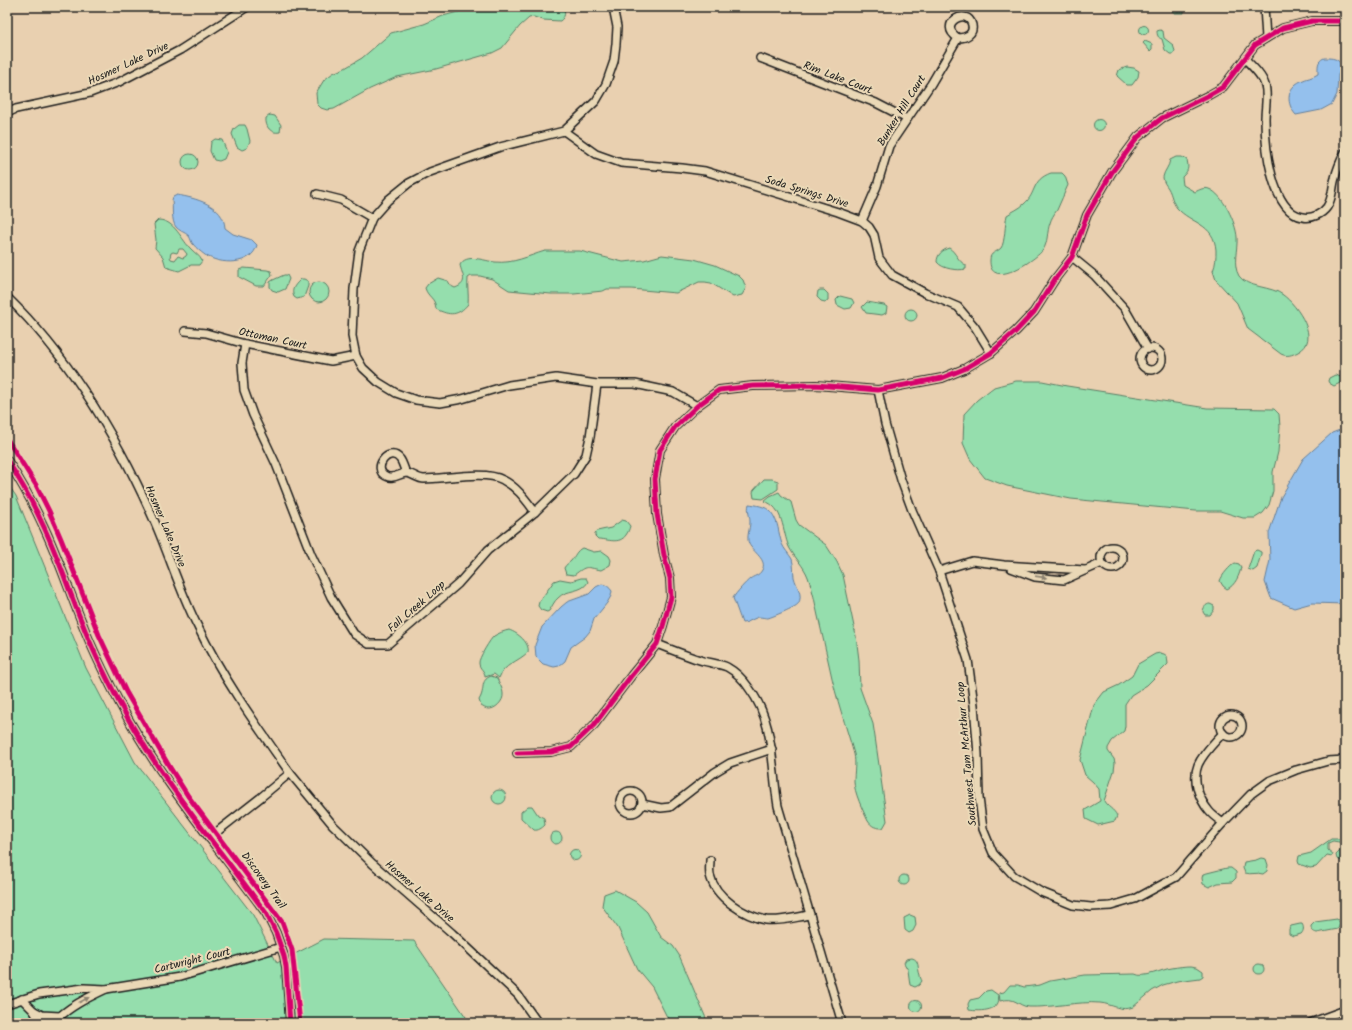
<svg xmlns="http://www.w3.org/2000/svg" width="1352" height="1030" font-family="Kalam,sans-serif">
	<rect width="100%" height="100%" fill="#e9d0b0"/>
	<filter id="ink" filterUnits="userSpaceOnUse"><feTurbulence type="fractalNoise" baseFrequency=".025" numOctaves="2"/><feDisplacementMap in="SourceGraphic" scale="8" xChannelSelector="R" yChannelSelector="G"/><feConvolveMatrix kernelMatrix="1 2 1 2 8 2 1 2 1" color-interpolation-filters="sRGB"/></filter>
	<g filter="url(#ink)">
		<g fill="#95dead" stroke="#587d64" fill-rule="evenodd">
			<path d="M476 7H563C566 13 565 17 560 21L543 20 534 17 529 18 520 26 502 48 492 53 436 69 397 77 370 89 334 109 327 110 321 108 317 104 316 93 324 80 333 73 345 68 362 58 391 33 424 24 443 16Z"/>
			<polygon points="1171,7 1184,7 1184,13 1175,13 1172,11"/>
			<circle cx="1144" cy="30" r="4.5"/>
			<path d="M1160 30 1163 31 1164 38 1173 45 1175 51 1173 54H1170L1165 50 1162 39C1158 38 1157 35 1157 31Z"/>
			<polygon points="1145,41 1152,44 1152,49 1150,51 1143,43"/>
			<polygon points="1127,67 1134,68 1139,71 1138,77 1132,85 1127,85 1117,76 1119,70"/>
			<path d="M270 115 275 116 281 125 280 132C271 134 265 127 266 118Z"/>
			<circle cx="1099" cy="125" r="5.5"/>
			<polygon points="239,125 245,125 247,129 250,141 247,148 242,150 237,147 232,134 234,129"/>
			<polygon points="215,139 222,140 227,152 224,159 219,161 214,160 210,151 211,142"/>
			<circle cx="190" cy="162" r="8"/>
			<path d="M1176 157H1182L1187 160C1189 169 1188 171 1182 177L1183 185 1195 192C1199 190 1204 187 1209 189 1223 194 1236 223 1237 237 1238 250 1232 264 1239 276 1247 288 1272 286 1283 295 1297 305 1322 340 1298 352 1292 355 1287 357 1281 354L1248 329 1237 303 1216 280 1213 271C1216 263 1216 258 1216 250 1214 223 1191 224 1177 208 1172 202 1172 195 1168 188 1166 185 1163 182 1163 177 1164 171 1169 167 1170 160Z"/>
			<path d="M1051 173H1062L1065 176 1068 185C1064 193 1061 202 1057 210 1054 214 1051 219 1050 223 1047 231 1048 243 1043 250 1034 261 989 291 990 260 990 252 996 253 1001 248 1005 243 1005 223 1007 215 1013 211 1019 209 1024 204 1037 193 1031 180 1051 173Z"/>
			<path d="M158 220C175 220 181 240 192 250 196 254 200 256 202 261L199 265H191L179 271 169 268 166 267 163 257 155 248 156 240 154 224ZM179 249H183L187 254 186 256 183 258 178 256 175 260 171 259 170 257 171 253 173 252 177 253Z"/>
			<path d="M949 248C956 252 958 262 966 265V269C958 271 942 269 937 262 937 255 942 250 949 248Z"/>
			<path d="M545 251H580L623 262 644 260 662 255 694 259 715 265 739 276 743 280 746 288 742 295 733 297 711 283 705 282H699L676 293 631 289H607L603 291 574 294H551L509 290 492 279 480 276H471L468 278C467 287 469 295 468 304 458 316 450 316 436 309 435 297 428 298 425 288L428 284 438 278 448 281 451 286 455 288C469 283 462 275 460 265 466 253 485 261 495 262 513 264 528 256 545 251Z"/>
			<polygon points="244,268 267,270 271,271 272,275 264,286 256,286 239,277 239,270"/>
			<polygon points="284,275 287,275 289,279 285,289 278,292 272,290 270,287 270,282 273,280"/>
			<path d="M301 279H304L308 281V286L304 297 297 299 294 297C290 289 296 284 301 279Z"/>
			<circle cx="319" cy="292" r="10"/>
			<polygon points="820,290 824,290 828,294 828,300 825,302 821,301 817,297 818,291"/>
			<polygon points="840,296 852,299 854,303 851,308 845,309 837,305 836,300"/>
			<polygon points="867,302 884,305 887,307 886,313 882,315 866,313 862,307"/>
			<circle cx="911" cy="315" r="6"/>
			<polygon points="1335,375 1341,377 1342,380 1340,383 1334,386 1329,383 1328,381 1329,378"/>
			<polygon points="1016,381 1042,381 1067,386 1207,408 1274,409 1279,414 1280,427 1278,452 1273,472 1273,491 1269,505 1263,513 1255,518 1243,518 1220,511 1196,511 1071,499 1007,486 985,478 970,459 963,443 964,414 977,400 994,387"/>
			<polygon points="764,479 772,479 778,481 778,489 763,499 754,498 753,492 754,490"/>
			<polygon points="7,483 16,496 86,668 135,762 253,915 277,963 324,939 414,941 470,1023 7,1023"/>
			<path d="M779 492 781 495 791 502 796 520 799 525 826 545 837 562 843 575 856 636 859 660 860 688 873 724 875 737 887 821 883 828C876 828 872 827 868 821 863 811 854 792 854 781 854 772 856 763 854 754 846 726 836 698 830 669 826 651 822 634 818 616 815 603 813 590 808 577 804 566 794 557 789 547 782 531 784 507 764 501L770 496Z"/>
			<path d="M622 520 626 521 630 526C629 530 628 532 626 535 619 545 608 539 598 539L595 536V533L597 531 611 528Z"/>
			<path d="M582 548 594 552 602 551 609 556 611 560 610 565 601 570C585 567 587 565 574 575L566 574 564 568C566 564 568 564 571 561 575 556 576 551 582 548Z"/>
			<polygon points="1257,550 1261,552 1261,554 1257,568 1253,571 1248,569 1254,551"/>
			<path d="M1235 563 1239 564 1241 567C1240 574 1235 586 1227 589L1223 586 1220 581C1222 575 1230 566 1235 563Z"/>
			<path d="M581 578H586L588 582C582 593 566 589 558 598 554 601 552 607 549 611L547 612 541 610 538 606 539 602 554 581 560 579 571 581Z"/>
			<path d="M1210 604 1214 606V610L1210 615H1205L1203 612C1203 608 1206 604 1210 604Z"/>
			<path d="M509 630C518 633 530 643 528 652 518 662 504 664 499 678L494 674 485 677C485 670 479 669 479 663 478 659 491 638 494 636 499 633 504 631 509 630Z"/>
			<path d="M1160 653 1164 654 1167 656 1168 664 1147 685 1131 695 1125 704V726L1124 731 1112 741 1108 748V751L1114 759 1115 763 1114 771 1104 801C1107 807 1114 809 1117 816L1115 821 1098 825 1086 819 1085 810 1100 801 1099 789 1093 782 1085 775 1080 760 1094 705 1104 692 1119 685 1132 676 1138 664 1155 654Z"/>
			<path d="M491 676 497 678C499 683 503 689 503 694 504 701 495 710 488 709 486 709 483 707 481 706L479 700C486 689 479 681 491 676Z"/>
			<circle cx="499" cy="797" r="7"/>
			<path d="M528 806H532L538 815 544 818 545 825C542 828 538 831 534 830L521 818V812Z"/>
			<circle cx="556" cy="838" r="6"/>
			<polygon points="1331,839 1341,839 1345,844 1342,847 1342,844 1339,842 1333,841 1328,843 1328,850 1333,854 1332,856 1327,855 1316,867 1310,868 1299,864 1298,861 1299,856 1311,853"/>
			<polygon points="1345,846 1345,862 1337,859 1336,855"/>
			<circle cx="575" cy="855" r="5.5"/>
			<path d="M1261 858 1266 859 1268 865 1267 871 1263 874C1257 872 1251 875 1245 873L1243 868 1244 862 1256 860Z"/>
			<polygon points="1227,868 1231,868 1236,872 1236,878 1232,882 1218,883 1209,887 1203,884 1202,878 1203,874"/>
			<circle cx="904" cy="880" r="5"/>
			<polygon points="615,890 636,902 647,912 661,937 673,946 679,955 708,1023 670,1023 652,987 637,969 618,928 602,906 604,894"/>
			<polygon points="910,915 915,917 916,925 913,931 909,933 905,930 904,918"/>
			<path d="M1337 919 1340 923 1338 929 1317 933C1313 932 1311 930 1311 926L1315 922Z"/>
			<path d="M1300 924H1302C1304 927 1304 931 1301 934L1293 936 1289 934V929L1291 926Z"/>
			<path d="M912 958C920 960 917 968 920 975 920 977 921 979 922 981L919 985 915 987 910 985 908 970 904 963 906 959Z"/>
			<circle cx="1259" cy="969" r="5"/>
			<path d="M1191 966 1197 967 1203 971V976L1200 978 1177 981 1163 985 1152 991 1133 1007C1121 1012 1112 1004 1100 1003 1077 1001 1052 1008 1029 1007 1017 1006 1016 996 1000 1001L999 993 1004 992 1010 985H1018L1024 987 1040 985 1050 981 1085 975 1135 974C1144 979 1162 969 1172 968 1178 967 1184 966 1191 966Z"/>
			<path d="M991 990 998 995C1003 1011 980 1012 969 1010L968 1004 970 1000 979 998 986 991Z"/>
			<circle cx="916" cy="1006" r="5.5"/>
		</g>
		<g fill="#94c0ed" stroke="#647e99">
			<path d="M1324 58C1333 58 1338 58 1342 66L1338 75 1337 94 1332 104 1321 110 1296 115C1286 104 1286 88 1301 81 1307 78 1312 78 1318 74 1318 66 1317 61 1324 58Z"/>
			<path d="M177 195C195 198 224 205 225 228L233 234 252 240 257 245C252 266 220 265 205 255 201 252 196 248 193 244 191 242 191 239 189 236 185 232 179 231 176 227 171 221 173 207 172 200L173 197Z"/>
			<polygon points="1345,428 1345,604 1312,603 1294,608 1271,598 1265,582 1270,560 1269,533 1281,497 1303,459 1332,433"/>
			<path d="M749 504C756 505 766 506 771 512 779 522 778 533 782 544 784 549 789 554 792 559 794 565 793 571 794 577 796 586 804 595 798 604 796 607 772 617 768 618 764 618 759 616 756 618 750 620 748 623 742 623L733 598C736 593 746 582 750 579 753 576 759 576 762 570 768 560 753 552 749 544 746 537 750 529 750 522 750 516 747 510 749 504Z"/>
			<path d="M602 584C607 585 609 587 612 591L611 596 607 603 594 619 590 631 585 637 571 647 565 661 559 666 554 667 543 664 536 657 535 645 542 627 561 607 567 602 589 594 596 587Z"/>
		</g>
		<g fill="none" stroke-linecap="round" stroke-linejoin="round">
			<defs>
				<g id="minor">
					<polyline points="613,7 617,27 616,44 614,61 606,84 596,101 564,131 500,147 430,172 409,183 388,200 372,218 359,251 354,289 352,336 356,356 363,368 378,382 396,393 416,400 440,403 462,399 509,385 556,378 597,384 635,384 673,392 697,406"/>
					<polyline points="1264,7 1266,38"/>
					<polyline points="760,58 876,103 907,119"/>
					<path d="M1245 59C1252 66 1262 75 1265 85 1268 95 1265 108 1265 119 1265 145 1271 212 1303 217 1312 219 1322 214 1327 207 1333 198 1332 187 1335 178 1337 169 1341 160 1345 152"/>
					<polyline points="7,113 16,109 90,93 119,82 180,50 247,7"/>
					<polyline points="564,131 596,154 621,163 682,168 705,171 838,212 862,221 869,227 874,235 879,258 892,275 925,293 958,307 975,327 991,353"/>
					<polyline points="317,194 341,200 372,218"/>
					<path d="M862 221 877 186 889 146 931 84 958 38C936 24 968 6 972 25 974 34 966 38 958 38"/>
					<polyline points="1072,257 1094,275 1125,309 1148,349"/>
					<path d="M7 297C71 359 117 437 153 518 169 554 180 592 198 627 223 679 257 726 290 773"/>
					<polyline points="185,331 206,333 245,344 331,361 356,356"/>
					<polyline points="245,344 242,363 244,390 253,415 276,464 311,554 331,597 354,634 369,644 388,644 458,584 488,550 535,512 574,474 586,455 590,437 597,384"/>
					<circle cx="1151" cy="359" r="11"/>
					<polyline points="878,390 885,424 901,480 912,510 939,571 968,660 974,705 978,754 979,798 983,829 993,853 1014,876 1041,892 1073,905 1091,907 1111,906 1135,899 1176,877 1223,823 1251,794 1269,781 1296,770 1328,761 1345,760"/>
					<path d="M7 460C20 480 32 501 42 523 58 556 69 591 83 625 93 651 106 677 119 702 159 778 215 843 266 913L276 933 284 956 286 967 290 1023"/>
					<path d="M406 473C404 469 403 463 400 459 389 445 371 469 386 476 393 480 400 473 407 473 413 474 418 479 424 479 446 479 485 470 503 480 517 487 526 500 535 512"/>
					<circle cx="1112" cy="558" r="11"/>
					<polyline points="1011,568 1035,577 1064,580 1102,563"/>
					<polyline points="939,571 972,561 1004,565 1085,570"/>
					<path d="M657 644C672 650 687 656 703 661 711 663 720 664 727 667 736 672 743 679 749 688 775 722 771 765 778 806L842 1023"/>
					<circle cx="1231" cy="726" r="11"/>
					<polyline points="517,753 551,752 571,747 594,725 631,676 657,644 663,626 671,597 670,578 664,555 657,514 655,479 660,450 675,427 697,406 719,390 753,386 816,385 878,390 942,378 964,369 991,353 1016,331 1034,312 1055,279 1072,257 1087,215 1112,172 1138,137 1162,118 1209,95 1223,87 1255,45 1283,28 1312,21 1345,21"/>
					<circle cx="631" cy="802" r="11"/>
					<polyline points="642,804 661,808 670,807 715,772 730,763 772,749"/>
					<path d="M1223 823C1218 819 1213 816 1209 811 1199 799 1192 780 1198 765 1203 753 1214 743 1223 733"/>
					<polyline points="209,838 260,798 290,773 333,825 373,864 452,933 518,995 538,1023"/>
					<path d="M710 860C710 864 709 870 710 875 715 898 745 916 766 920 780 922 796 917 810 915"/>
					<polyline points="106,989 180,977 281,947"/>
					<polyline points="22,999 34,1011 40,1023"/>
					<path d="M7 1004 39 994 84 988 106 989C87 998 68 1007 53 1023"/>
					<polyline points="34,1011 42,1015 60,1016"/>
					<polyline points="1310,1023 1345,1010"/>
				</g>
			</defs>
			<use href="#minor" stroke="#1c1c1c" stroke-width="10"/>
			<use href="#minor" stroke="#ead8b6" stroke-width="7"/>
			<defs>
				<g id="cycleway">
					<polyline points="7,439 36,485 49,511 61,539 99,635 126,692 169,766 188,796 282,922 292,950 300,1023"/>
					<path d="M7 460C20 480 32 501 42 523 58 556 69 591 83 625 93 651 106 677 119 702 159 778 215 843 266 913L276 933 284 956 286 967 290 1023"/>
					<polyline points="517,753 551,752 571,747 594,725 631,676 657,644 663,626 671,597 670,578 664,555 657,514 655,479 660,450 675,427 697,406 719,390 753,386 816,385 878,390 942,378 964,369 991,353 1016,331 1034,312 1055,279 1072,257 1087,215 1112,172 1138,137 1162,118 1209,95 1223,87 1255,45 1283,28 1312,21 1345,21"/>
				</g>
			</defs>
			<use href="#cycleway" stroke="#ead8b6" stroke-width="8"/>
			<use href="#cycleway" stroke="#d6006c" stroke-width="5"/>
		</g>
		<defs><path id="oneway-solid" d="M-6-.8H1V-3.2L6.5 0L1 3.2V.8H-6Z"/></defs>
		<g fill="#8d8371">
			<use href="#oneway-solid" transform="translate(1041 577) rotate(8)"/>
			<use href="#oneway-solid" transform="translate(84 1000) rotate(-28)"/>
		</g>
	</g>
	<g text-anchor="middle" stroke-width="4" stroke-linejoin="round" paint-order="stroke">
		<g font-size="11" fill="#1c1c1c" stroke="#ead8b6">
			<text transform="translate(128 63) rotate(-25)" y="4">Hosmer Lake Drive</text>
			<text transform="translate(838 77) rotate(21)" y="4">Rim Lake Court</text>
			<text transform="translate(901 110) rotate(-58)" y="4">Bunker Hill Court</text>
			<text transform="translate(807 191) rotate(17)" y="4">Soda Springs Drive</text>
			<text transform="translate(273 338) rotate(12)" y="4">Ottoman Court</text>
			<text transform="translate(166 526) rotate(67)" y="4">Hosmer Lake Drive</text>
			<text transform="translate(416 606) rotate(-41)" y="4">Fall Creek Loop</text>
			<text transform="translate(966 754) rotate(-95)" y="4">Southwest Tam McArthur Loop</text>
			<text transform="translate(264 880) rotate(54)" y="4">Discovery Trail</text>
			<text transform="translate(420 891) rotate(41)" y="4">Hosmer Lake Drive</text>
			<text transform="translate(192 960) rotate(-14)" y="4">Cartwright Court</text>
		</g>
	</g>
	<rect width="1352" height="1030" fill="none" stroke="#ead8b6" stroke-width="24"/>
	<rect x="12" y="12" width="1328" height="1006" fill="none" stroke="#1c1c1c" stroke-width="1.5" filter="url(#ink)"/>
</svg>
